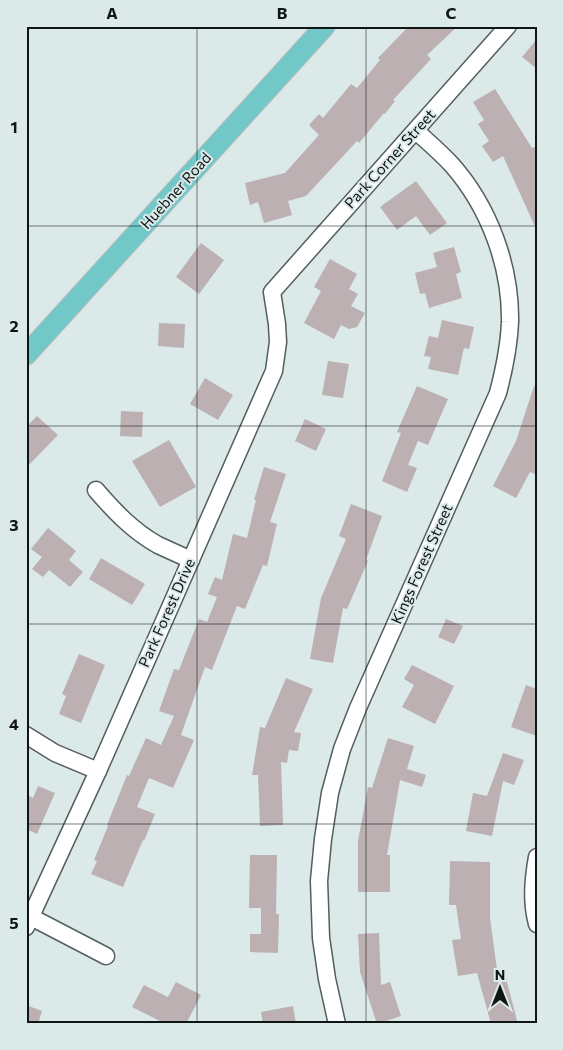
<svg xmlns="http://www.w3.org/2000/svg" width="563" height="1050" font-family="Commissioner,sans-serif">
	<rect width="100%" height="100%" fill="#dbe9e9"/>
	<g fill="#bcb0b3">
		<polygon points="409,26 458,26 427,55 431,59 393,100 395,101 385,114 384,113 359,143 357,141 306,196 288,201 292,215 264,223 258,202 250,205 245,183 285,173 319,135 309,125 319,114 323,118 351,84 357,88 380,60 378,58"/>
		<polygon points="537,39 537,69 522,57"/>
		<polygon points="495,89 532,148 537,146 537,231 503,156 493,162 482,146 489,141 478,124 484,120 473,102"/>
		<polygon points="416,181 447,223 430,235 416,216 397,230 380,207"/>
		<polygon points="201,243 224,260 199,294 176,277"/>
		<polygon points="454,247 461,272 456,274 462,298 429,308 425,293 420,294 415,273 437,267 433,253"/>
		<polygon points="330,259 357,274 349,289 358,294 351,306 365,313 357,327 349,329 341,325 334,339 304,323 321,291 314,287"/>
		<polygon points="442,320 474,327 469,349 464,348 458,375 428,369 431,357 424,356 429,336 438,338"/>
		<polygon points="159,323 185,324 184,348 158,346"/>
		<polygon points="328,361 349,364 343,398 322,395"/>
		<polygon points="205,378 233,395 218,420 190,404"/>
		<polygon points="417,386 448,399 428,445 418,441 408,465 417,468 407,492 382,481 401,433 397,432"/>
		<polygon points="534,386 537,387 537,475 530,472 516,498 493,486 516,441"/>
		<polygon points="121,411 143,412 142,437 120,436"/>
		<polygon points="37,416 58,435 26,468 26,427"/>
		<polygon points="305,419 326,429 316,451 295,441"/>
		<polygon points="169,440 196,487 160,507 132,461"/>
		<polygon points="264,467 286,474 270,522 277,524 267,566 263,565 245,609 237,606 212,670 205,667 181,735 194,740 173,788 149,778 137,807 155,814 144,841 143,840 123,887 91,874 97,861 94,860 108,826 107,825 127,775 129,776 146,738 161,745 174,716 159,711 174,669 179,670 199,619 207,622 217,597 208,594 215,577 222,580 233,534 247,538 256,500 254,500"/>
		<polygon points="351,504 382,516 366,560 368,561 347,609 343,608 333,663 310,659 321,598 346,539 339,536"/>
		<polygon points="48,528 76,551 69,560 83,572 70,587 49,570 43,577 32,569 42,557 31,549"/>
		<polygon points="101,558 145,584 132,605 89,579"/>
		<polygon points="446,619 463,626 454,644 438,637"/>
		<polygon points="79,654 105,665 81,723 59,714 66,696 62,694"/>
		<polygon points="412,665 454,686 435,724 402,707 414,685 404,679"/>
		<polygon points="286,678 313,689 294,732 301,733 298,751 289,750 287,763 281,762 283,825 260,826 258,775 252,775 260,727 265,728"/>
		<polygon points="526,685 537,689 537,736 511,727"/>
		<polygon points="388,738 414,746 407,769 426,775 422,787 400,780 387,855 390,855 390,892 358,892 358,841 368,787 372,788"/>
		<polygon points="503,753 524,760 514,785 503,781 492,836 466,831 473,793 487,796"/>
		<polygon points="38,786 55,793 37,834 26,829 26,794 33,798"/>
		<polygon points="250,855 277,855 276,914 279,914 278,953 250,952 250,934 261,934 261,908 249,908"/>
		<polygon points="450,861 490,862 490,918 498,977 505,975 518,1024 491,1024 477,973 458,976 452,940 461,939 456,905 449,905"/>
		<polygon points="379,933 381,985 390,982 401,1016 377,1024 360,972 358,934"/>
		<polygon points="176,982 201,995 186,1024 166,1024 132,1007 144,985 168,997"/>
		<polygon points="26,1005 42,1011 38,1024 26,1024"/>
		<polygon points="293,1006 296,1024 263,1024 261,1012"/>
	</g>
	<g fill="none" stroke-linecap="round" stroke-linejoin="round">
		<defs>
			<g id="minor">
				<path d="M96 490C114 511 133 531 158 545 169 550 180 555 191 560"/>
				<polyline points="26,735 55,753 98,771"/>
				<path d="M537 857C533 880 531 901 537 924"/>
				<polyline points="31,917 106,956"/>
				<polyline points="26,927 98,771 274,371 278,342 277,324 272,292 508,26"/>
				<path d="M337 1024 327 979 321 938 319 881 323 839 330 793 342 749 358 708 498 393C504 370 509 347 510 322 511 266 489 207 452 165 441 153 428 142 416 131"/>
			</g>
			<polyline id="major" points="26,355 325,26"/>
		</defs>
		<use href="#minor" stroke="#535f5f" stroke-width="19"/>
		<use href="#major" stroke="#c1c2c2" stroke-width="22"/>
		<use href="#minor" stroke="#fff" stroke-width="16"/>
		<use href="#major" stroke="#72c7c7" stroke-width="20"/>
	</g>
	<path fill="none" stroke="#0f1414" stroke-width="1" stroke-opacity="0.55" d="M197 26V1024M366 26V1024M26 226H537M26 426H537M26 624H537M26 824H537"/>
	<g text-anchor="middle" stroke-width="4" stroke-linejoin="round" paint-order="stroke">
		<g font-size="15" fill="#0f1414" stroke="#dbe9e9">
			<text transform="translate(390 159) rotate(-48)" y="5">Park Corner Street</text>
			<text transform="translate(176 191) rotate(-48)" y="5">Huebner Road</text>
			<text transform="translate(422 564) rotate(-66)" y="5">Kings Forest Street</text>
			<text transform="translate(167 613) rotate(-66)" y="5">Park Forest Drive</text>
		</g>
	</g>
	<rect width="563" height="1050" fill="none" stroke="#dbe9e9" stroke-width="55"/>
	<g transform="translate(500 988)" stroke="#dbe9e9" stroke-width="4" paint-order="stroke">
	<path d="M0-4L9 19L0 12L-9 19Z" fill="#0f1414"/>
	<text y="-8" font-size="14" font-weight="bold" text-anchor="middle" fill="#0f1414">N</text>
	</g>
	<rect x="28" y="28" width="508" height="994" fill="none" stroke="#0f1414" stroke-width="2"/>
	<g font-size="16" text-anchor="middle" font-weight="bold" fill="#0f1414">
		<text x="112" y="19">A</text>
		<text x="282" y="19">B</text>
		<text x="451" y="19">C</text>
		<text x="14" y="133">1</text>
		<text x="14" y="332">2</text>
		<text x="14" y="531">3</text>
		<text x="14" y="730">4</text>
		<text x="14" y="929">5</text>
	</g>
</svg>
